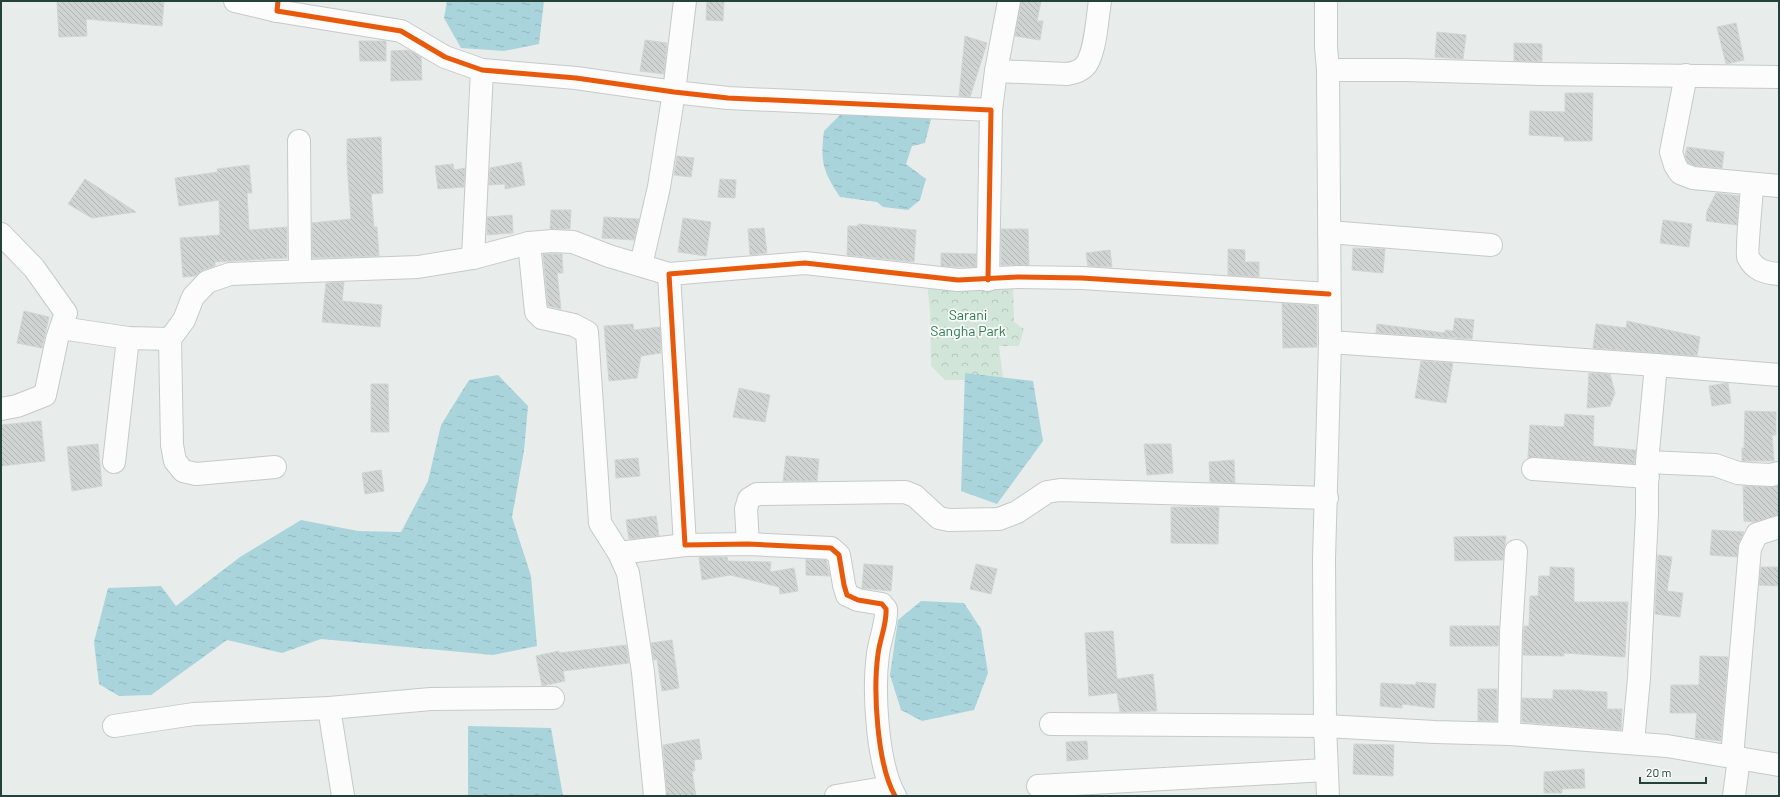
<svg xmlns="http://www.w3.org/2000/svg" width="1780" height="797" font-family="Barlow,sans-serif">
	<defs>
		<pattern id="park-crowns" width="20" height="18" patternUnits="userSpaceOnUse"><rect width="20" height="18" fill="#d1e6d8"/><path d="M2 6a3 3 0 1 1 6 0M12 15a3 3 0 1 1 6 0" fill="none" stroke="#b3c6ba"/></pattern>
		<pattern id="water-ripples" width="26" height="14" patternUnits="userSpaceOnUse"><rect width="26" height="14" fill="#a9d4db"/><path d="M2 4q2-2 4 0t4 0M15 11q2-2 4 0t4 0" fill="none" stroke="#91b7bd"/></pattern>
		<pattern id="building-back-hatch" width="6" height="6" patternUnits="userSpaceOnUse"><rect width="6" height="6" fill="#cfd4d2"/><path d="M-1 5l2 2M0 0l6 6M5-1l2 2" fill="none" stroke="#b2b7b5"/></pattern>
	</defs>
	<rect width="100%" height="100%" fill="#e8edeb"/>
	<polygon fill="url(#park-crowns)" points="927,282 1013,284 1014,322 1024,329 1019,346 999,346 1003,378 992,380 945,380 931,366 930,312"/>
	<g fill="url(#water-ripples)">
		<polygon points="447,1 544,1 539,44 504,51 461,48 444,18"/>
		<path d="M841 114H912L931 119 925 143 912 146 906 164 926 179 920 200 908 210 883 207 877 202 840 197C823 171 820 162 824 131Z"/>
		<polygon points="965,373 1033,381 1043,441 997,504 961,491"/>
		<polygon points="498,375 528,406 524,451 512,517 531,576 537,646 493,655 321,639 282,653 227,640 151,695 119,696 99,684 94,642 108,588 161,586 176,606 240,557 301,520 358,531 401,532 428,481 441,425 469,380"/>
		<polygon points="921,601 964,603 981,629 988,673 974,710 922,721 901,710 890,675 898,620"/>
		<polygon points="468,726 551,728 563,796 468,796"/>
	</g>
	<g fill="url(#building-back-hatch)" stroke="#d1d6d4">
		<polygon points="57,1 164,1 162,26 86,19 87,36 59,37"/>
		<polygon points="707,1 724,1 723,21 706,20"/>
		<polygon points="1021,1 1041,1 1037,21 1043,21 1040,40 1015,36"/>
		<polygon points="1736,23 1744,60 1726,64 1717,27"/>
		<polygon points="1437,32 1466,35 1463,59 1435,57"/>
		<polygon points="965,36 987,43 970,97 959,96"/>
		<polygon points="645,40 667,43 664,74 640,71"/>
		<polygon points="359,41 386,41 386,61 360,61"/>
		<polygon points="1514,43 1542,44 1542,62 1514,61"/>
		<polygon points="409,50 421,57 422,80 391,81 391,51"/>
		<polygon points="1565,93 1593,93 1592,141 1564,141 1564,137 1529,135 1530,111 1565,112"/>
		<polygon points="381,137 383,193 371,194 374,227 377,227 379,256 312,258 312,223 351,219 347,163 347,139"/>
		<polygon points="1687,147 1724,152 1722,168 1696,166 1688,163 1685,156"/>
		<polygon points="677,156 694,158 691,177 674,175"/>
		<polygon points="521,162 525,185 505,189 505,184 489,185 490,168"/>
		<polygon points="453,164 454,170 465,168 464,187 438,189 435,166"/>
		<polygon points="249,165 252,193 247,193 249,230 287,227 287,258 215,262 215,266 203,270 195,276 183,277 180,238 220,235 219,200 179,206 175,178 218,172 217,169"/>
		<polygon points="85,179 136,212 92,218 68,204"/>
		<polygon points="720,179 736,180 735,198 718,197"/>
		<polygon points="1716,193 1739,196 1737,225 1706,221 1707,211"/>
		<polygon points="551,210 571,210 570,229 550,229"/>
		<polygon points="512,215 513,233 487,235 487,217"/>
		<polygon points="604,217 639,219 634,240 602,238"/>
		<polygon points="683,218 711,222 706,256 678,252"/>
		<polygon points="1663,220 1692,224 1689,247 1660,243"/>
		<polygon points="858,224 916,230 914,262 847,255 848,226 858,226"/>
		<polygon points="764,228 767,253 750,255 748,229"/>
		<polygon points="1001,229 1028,229 1029,265 1001,265"/>
		<polygon points="1353,248 1385,249 1383,273 1352,270"/>
		<polygon points="1228,249 1245,250 1245,262 1259,262 1259,277 1228,275"/>
		<polygon points="1110,250 1112,267 1088,266 1086,253"/>
		<polygon points="941,253 976,254 976,267 958,267 941,266"/>
		<polygon points="543,254 562,254 563,273 557,273 561,309 548,306"/>
		<polygon points="344,282 342,301 382,305 380,327 322,322 326,283"/>
		<polygon points="1282,303 1317,306 1317,347 1283,348"/>
		<polygon points="24,311 49,317 42,348 17,343"/>
		<polygon points="1455,318 1474,320 1472,339 1376,333 1377,324 1445,333 1445,330 1453,331"/>
		<polygon points="1627,321 1700,337 1697,356 1593,348 1596,324 1626,328"/>
		<polygon points="633,324 634,330 660,327 661,353 641,356 637,378 609,381 604,326"/>
		<polygon points="1421,361 1453,363 1446,403 1415,398"/>
		<polygon points="1589,373 1610,374 1615,393 1610,406 1587,408"/>
		<polygon points="1728,383 1731,403 1712,406 1709,386"/>
		<polygon points="371,384 388,384 389,432 371,432"/>
		<polygon points="739,388 770,395 765,422 733,417"/>
		<polygon points="1745,411 1776,412 1776,435 1772,435 1774,461 1742,461 1742,448 1744,448"/>
		<polygon points="1565,414 1594,416 1593,446 1636,450 1634,464 1534,457 1528,458 1530,425 1564,427"/>
		<polygon points="41,421 45,461 1,466 1,425"/>
		<polygon points="98,444 102,486 72,491 67,447"/>
		<polygon points="1144,444 1171,444 1173,473 1147,475"/>
		<polygon points="786,456 819,459 817,481 783,481"/>
		<polygon points="638,458 640,476 616,478 615,460"/>
		<polygon points="1234,460 1235,483 1210,482 1209,462"/>
		<polygon points="381,470 384,491 365,494 362,473"/>
		<polygon points="1743,486 1771,487 1779,486 1779,515 1755,522 1744,521"/>
		<polygon points="1171,507 1219,507 1218,544 1171,543"/>
		<polygon points="656,516 659,536 629,539 626,520"/>
		<polygon points="1712,530 1744,532 1739,543 1737,557 1710,555"/>
		<polygon points="1506,536 1503,560 1455,561 1454,537"/>
		<polygon points="1658,555 1672,557 1667,591 1683,593 1680,617 1655,614"/>
		<polygon points="699,557 727,557 728,561 771,562 770,572 794,568 798,591 780,594 779,587 730,575 702,580"/>
		<polygon points="806,559 826,560 830,576 806,575"/>
		<polygon points="864,564 893,566 891,591 862,588"/>
		<polygon points="976,564 997,569 991,594 970,589"/>
		<polygon points="1550,567 1574,568 1574,602 1628,602 1625,657 1564,653 1564,656 1523,655 1524,626 1529,626 1530,596 1538,596 1539,576 1550,576"/>
		<polygon points="1761,567 1779,567 1779,586 1759,585"/>
		<polygon points="1450,626 1499,626 1498,646 1450,646"/>
		<polygon points="1113,631 1117,679 1153,674 1157,711 1120,712 1117,693 1089,696 1085,633"/>
		<polygon points="672,640 679,688 662,691 657,659 654,660 651,643"/>
		<polygon points="626,645 629,663 563,671 565,681 542,686 536,656 559,651 559,653"/>
		<polygon points="1700,656 1728,657 1721,741 1695,738 1697,713 1670,713 1671,685 1699,685"/>
		<polygon points="1416,682 1436,684 1434,708 1402,704 1402,708 1380,706 1381,683 1416,685"/>
		<rect x="1478" y="689" width="19" height="32"/>
		<polygon points="1553,690 1583,690 1583,691 1607,692 1607,709 1622,709 1621,730 1522,722 1522,698 1553,699"/>
		<polygon points="699,739 702,759 694,760 695,771 692,771 696,796 667,796 663,745"/>
		<polygon points="1087,741 1088,759 1067,761 1066,742"/>
		<polygon points="1354,744 1394,745 1393,776 1353,774"/>
		<polygon points="1584,769 1585,788 1562,789 1562,793 1544,793 1544,772"/>
	</g>
	<g fill="none" stroke-linecap="round" stroke-linejoin="round">
		<defs>
			<g id="street">
				<polyline points="235,1 277,11"/>
				<polyline points="278,1 277,11 401,31 445,57 482,70 576,78 674,92 728,98 991,110 988,280"/>
				<polyline points="1328,70 1405,70 1539,74 1779,77"/>
				<path d="M996 71 1067 74C1075 73 1081 71 1086 65 1096 50 1097 19 1100 1"/>
				<polyline points="1686,75 1671,152 1675,165 1680,173 1693,178 1779,186"/>
				<polyline points="991,110 996,71 1009,1"/>
				<polyline points="299,141 300,271"/>
				<path d="M1752 184C1752 195 1746 251 1748 257 1754 270 1765 273 1779 274"/>
				<polyline points="1329,232 1491,245"/>
				<polyline points="1,234 34,268 66,313 57,339 45,395 17,406 1,409"/>
				<polyline points="529,243 536,312 542,318 574,325 587,332 600,523 619,553 628,573 643,672 655,796"/>
				<polyline points="473,258 482,70"/>
				<polyline points="641,265 659,187 674,92 685,1"/>
				<polyline points="61,328 128,338 170,339 184,320 193,297 207,282 230,274 418,267 473,258 529,243 552,241 573,242 609,256 669,274"/>
				<polyline points="170,339 172,445 175,461 183,471 196,474 275,467"/>
				<polyline points="1330,342 1656,365"/>
				<polyline points="114,462 128,338"/>
				<polyline points="1647,462 1715,465 1738,473 1751,474 1771,475 1779,473"/>
				<polyline points="1533,469 1648,477"/>
				<polyline points="748,544 746,509 749,499 757,494 905,492 915,496 939,518 949,520 999,519 1017,512 1047,492 1060,490 1327,498"/>
				<polyline points="619,553 685,545"/>
				<polyline points="329,708 343,796"/>
				<polyline points="1051,724 1325,726 1435,732 1509,734 1667,746 1779,765"/>
				<polyline points="114,726 194,714 329,708 431,699 553,698"/>
				<polyline points="1509,734 1511,633 1516,551"/>
				<polyline points="1633,742 1639,678 1647,514 1647,462 1656,365 1779,375"/>
				<polyline points="1732,757 1750,548 1757,534 1779,527"/>
				<polyline points="1038,786 1326,770"/>
				<polyline points="836,796 890,787"/>
				<path d="M895 796C877 764 873 691 878 654 880 638 887 624 886 609L882 604 858 600 847 595 844 585 839 555 831 548 748 544 685 545 669 274 805 263 958 280 1018 277 1082 278 1329 294"/>
				<polyline points="1734,796 1739,758"/>
			</g>
			<polyline id="secondary" points="1326,1 1326,47 1328,70 1330,342 1324,559 1325,726 1328,796"/>
		</defs>
		<use href="#street" stroke="#c5cac8" stroke-width="24"/>
		<use href="#secondary" stroke="#c3cbc8" stroke-width="24"/>
		<use href="#street" stroke="#fcfcfc" stroke-width="22"/>
		<use href="#secondary" stroke="#fcfcfc" stroke-width="22"/>
		<defs>
			<g id="cycleway">
				<polyline points="278,1 277,11 401,31 445,57 482,70 576,78 674,92 728,98 991,110 988,280"/>
				<path d="M895 796C877 764 873 691 878 654 880 638 887 624 886 609L882 604 858 600 847 595 844 585 839 555 831 548 748 544 685 545 669 274 805 263 958 280 1018 277 1082 278 1329 294"/>
			</g>
		</defs>
		<use href="#cycleway" stroke="#f7fbf9" stroke-width="8"/>
		<use href="#cycleway" stroke="#e8590c" stroke-width="5"/>
	</g>
	<g text-anchor="middle" stroke-width="3.5" stroke-linejoin="round" paint-order="stroke">
		<g font-size="14" fill="#2d7a4b" stroke="#f7fbf9">
			<text x="968" y="320">Sarani<tspan x="968" dy="16">Sangha Park</tspan></text>
		</g>
	</g>
	<rect width="1780" height="797" fill="none" stroke="#24423a" stroke-width="4"/>
	<path d="M1640 777v6h66v-6" fill="none" stroke="#24423a" stroke-width="2"/>
	<text x="1646" y="777" font-size="12" fill="#24423a" stroke="#f7fbf9" stroke-width="3" paint-order="stroke">20 m</text>
</svg>
